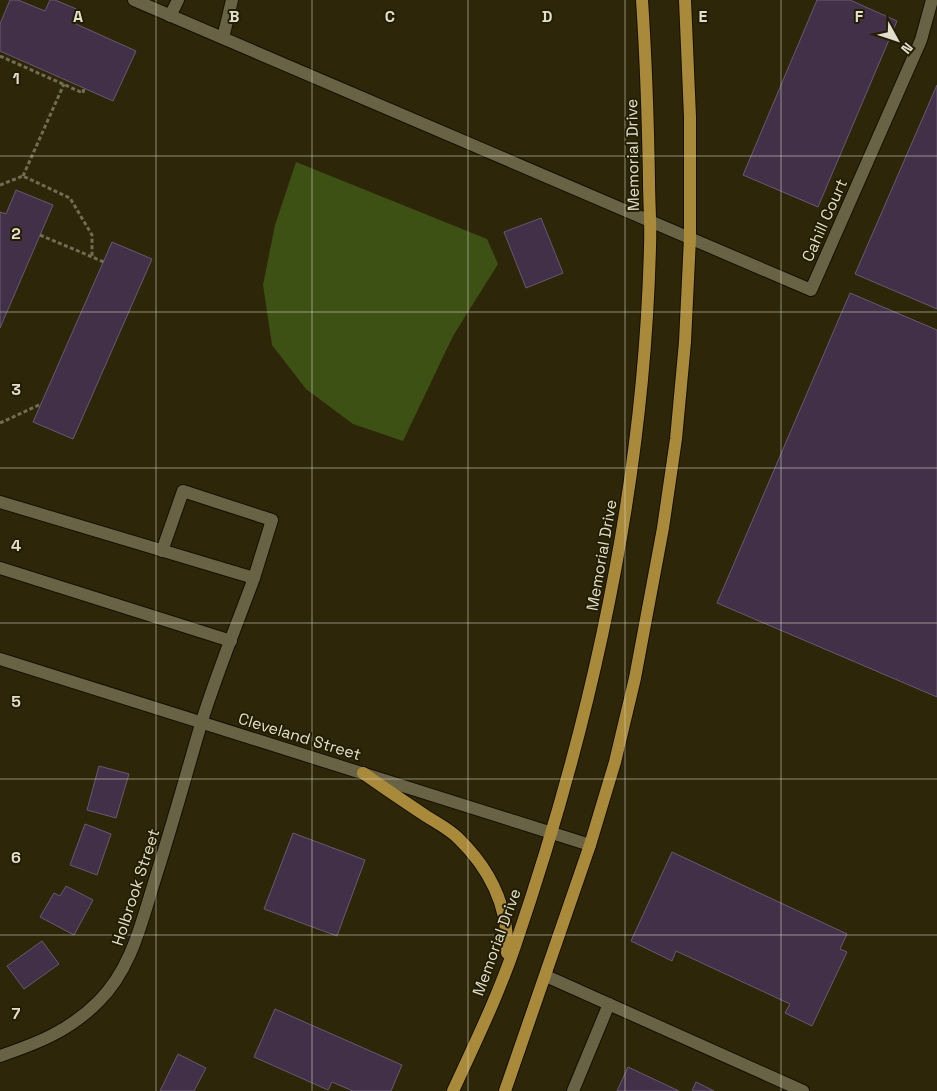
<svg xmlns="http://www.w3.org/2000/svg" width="937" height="1091" font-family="'Space Grotesk',sans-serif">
	<rect width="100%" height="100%" fill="#2d2609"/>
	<polygon fill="#3e5114" points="296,162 487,239 498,264 453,336 403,441 353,424 306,389 272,345 263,285 275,225"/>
	<g fill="#413047" stroke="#6a5871">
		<polygon points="10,0 18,0 45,11 50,0 55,0 81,11 76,24 136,51 113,101 0,51 0,24"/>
		<polygon points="817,0 850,0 897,21 818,207 743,175"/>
		<polygon points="937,85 937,309 855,274"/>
		<polygon points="16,190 53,205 0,328 0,212 6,214"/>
		<polygon points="541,218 563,273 526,288 504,232"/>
		<polygon points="112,242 152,259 73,439 33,422"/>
		<polygon points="850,293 937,330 937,697 717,603"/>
		<polygon points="99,766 129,774 116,818 87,810"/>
		<polygon points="85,824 111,834 97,875 70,865"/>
		<polygon points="293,833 365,860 337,936 264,909"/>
		<polygon points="672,852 847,934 840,949 847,952 812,1026 785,1013 790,1004 676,951 672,961 631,941"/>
		<polygon points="66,886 93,900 74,935 40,917 54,893 60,896"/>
		<polygon points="42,941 59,964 24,989 7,966"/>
		<polygon points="275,1009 402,1065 391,1091 353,1091 332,1082 328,1090 254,1057"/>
		<polygon points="178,1054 206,1068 194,1091 160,1091"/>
		<polygon points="628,1067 679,1091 617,1091"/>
		<polygon points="696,1082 714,1091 692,1091"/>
	</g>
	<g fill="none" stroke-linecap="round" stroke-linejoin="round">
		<defs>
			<g id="minor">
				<polyline points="134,0 811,290 921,40 932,0"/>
				<polyline points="170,16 178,0"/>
				<polyline points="223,38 232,0"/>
				<path d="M0 502 254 578C236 627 216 675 201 724 186 775 172 826 156 876 142 920 132 969 98 1002 69 1031 38 1043 0 1056"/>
				<polyline points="162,551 183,491 272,520 254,578"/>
				<polyline points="0,568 231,641"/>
				<polyline points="0,659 590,845"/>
				<polyline points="546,976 803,1091"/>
				<polyline points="573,1091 609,1004"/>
			</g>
			<g id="major">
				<path d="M363 773C384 788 405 802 426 816 437 823 449 829 458 838 491 870 509 907 507 953"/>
				<path d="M453 1091C475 1043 498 996 515 946 592 721 644 486 650 247 651 225 649 202 649 180 648 120 646 60 642 0"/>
				<polyline points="505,1091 590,845 615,762 635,678 663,528 676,439 685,342 690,238 690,117 685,0"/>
			</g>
		</defs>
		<use href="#minor" stroke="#150f00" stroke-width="14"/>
		<use href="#major" stroke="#150f00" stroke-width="14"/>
		<g stroke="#716c53" stroke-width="3" stroke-dasharray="4 2.5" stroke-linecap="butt">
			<polyline points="0,56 83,93 84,88"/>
			<polyline points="23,176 64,84"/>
			<polyline points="0,185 23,176 70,198 92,235 92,256"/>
			<polyline points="40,235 104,262"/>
			<polyline points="0,423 41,404"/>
		</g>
		<use href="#minor" stroke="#696345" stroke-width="12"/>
		<use href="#major" stroke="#a9893a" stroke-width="12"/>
	</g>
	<path fill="none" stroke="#e2decd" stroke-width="1" stroke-opacity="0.55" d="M156 0V1091M312 0V1091M468 0V1091M625 0V1091M781 0V1091M0 156H937M0 312H937M0 468H937M0 623H937M0 779H937M0 935H937"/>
	<g text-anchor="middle" stroke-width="4" stroke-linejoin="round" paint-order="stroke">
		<g font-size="16" fill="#e2decd" stroke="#231d01">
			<text transform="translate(632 155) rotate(-91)" y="6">Memorial Drive</text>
			<text transform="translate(824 220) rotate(-66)" y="6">Cahill Court</text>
			<text transform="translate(601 555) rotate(-80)" y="6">Memorial Drive</text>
			<text transform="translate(300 736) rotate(17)" y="6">Cleveland Street</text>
			<text transform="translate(135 887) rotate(-72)" y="6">Holbrook Street</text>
			<text transform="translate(496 942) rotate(-70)" y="6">Memorial Drive</text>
		</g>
	</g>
	<g font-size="16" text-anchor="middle" font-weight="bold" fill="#e2decd" stroke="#231d01" stroke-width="4" stroke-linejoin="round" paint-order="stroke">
		<text x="78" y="22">A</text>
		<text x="234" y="22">B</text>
		<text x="390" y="22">C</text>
		<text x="547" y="22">D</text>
		<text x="703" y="22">E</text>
		<text x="859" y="22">F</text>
		<text x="16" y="84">1</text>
		<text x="16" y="239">2</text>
		<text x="16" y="395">3</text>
		<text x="16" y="551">4</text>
		<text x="16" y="707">5</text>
		<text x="16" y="863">6</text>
		<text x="16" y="1019">7</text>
	</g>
	<g transform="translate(897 40) rotate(130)" stroke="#231d01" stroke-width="4" paint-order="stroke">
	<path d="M0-4L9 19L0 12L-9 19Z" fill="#e2decd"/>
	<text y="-8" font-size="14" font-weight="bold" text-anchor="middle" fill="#e2decd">N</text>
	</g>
</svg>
